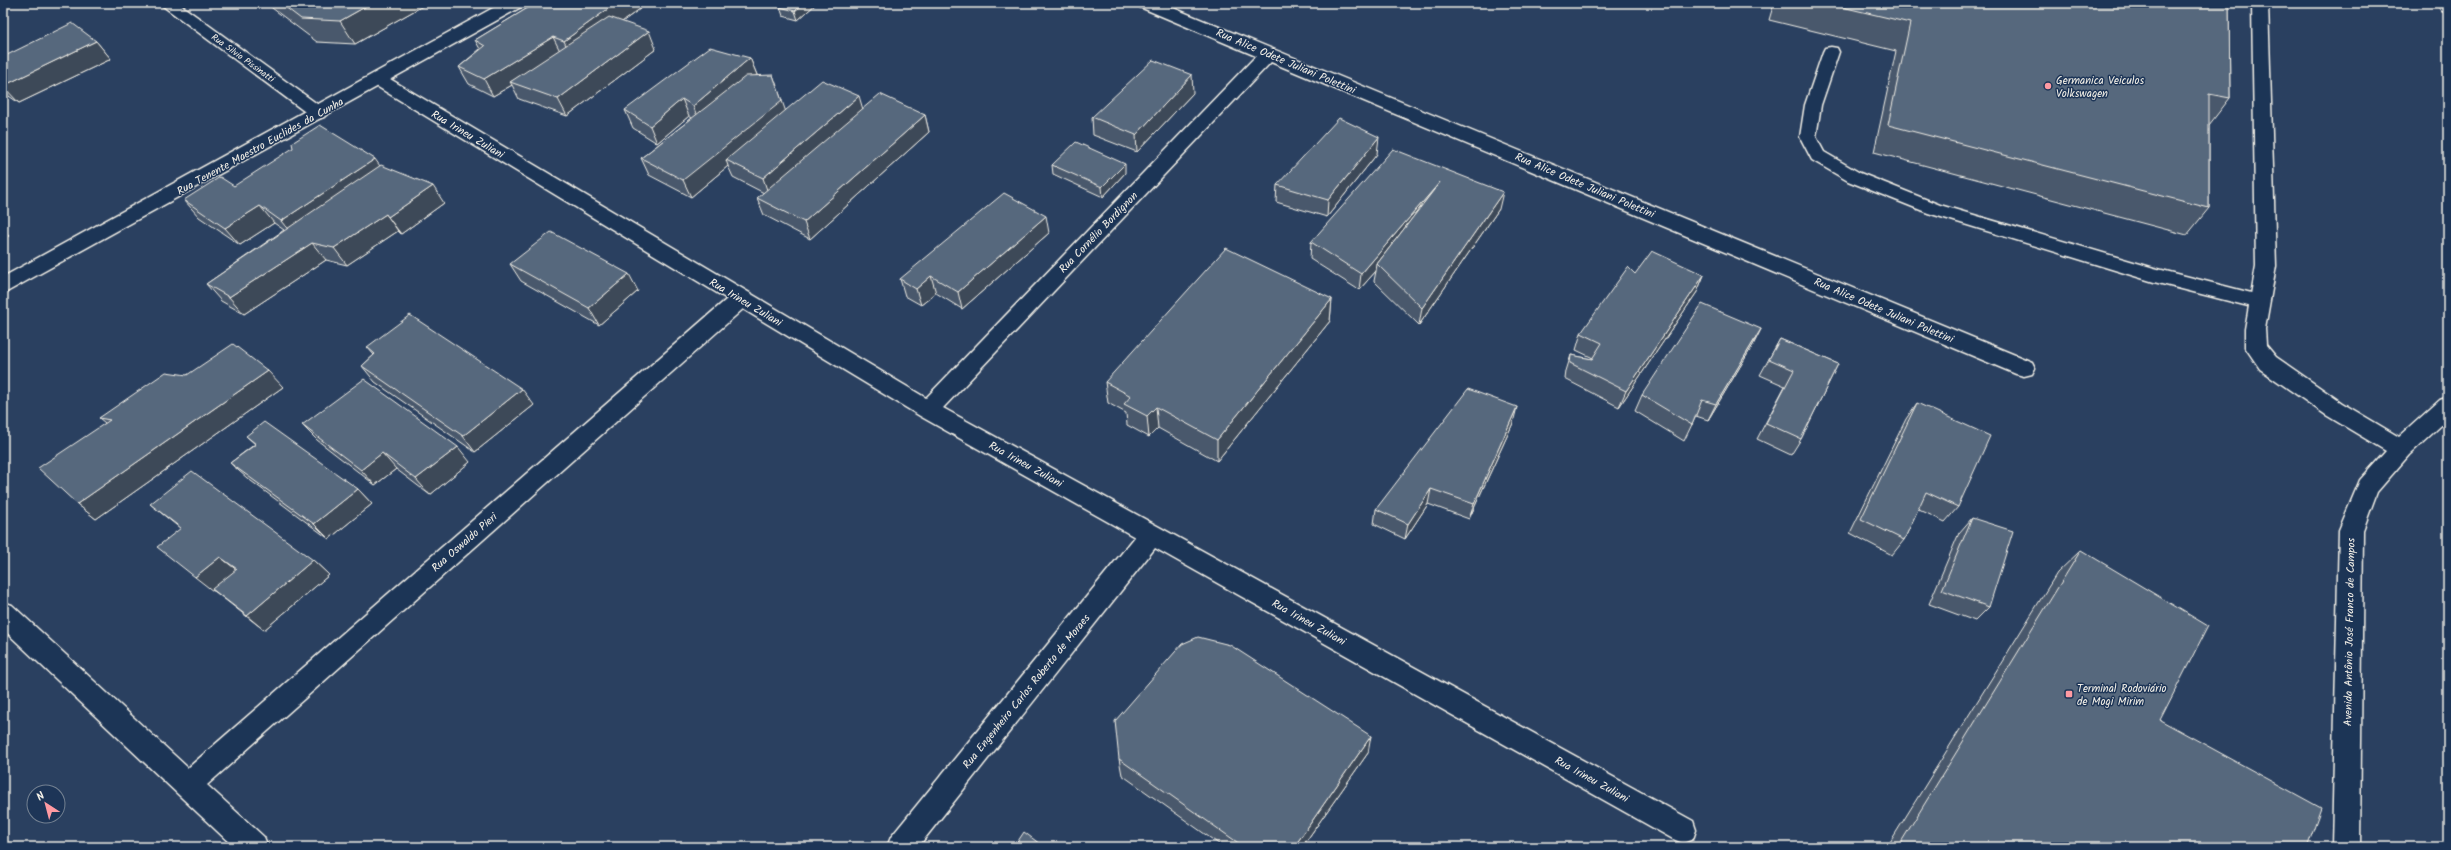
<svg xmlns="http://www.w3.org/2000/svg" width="2451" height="850" font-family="Kalam,sans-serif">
	<rect width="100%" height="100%" fill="#2a4060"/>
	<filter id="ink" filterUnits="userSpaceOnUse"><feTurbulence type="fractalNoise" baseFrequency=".025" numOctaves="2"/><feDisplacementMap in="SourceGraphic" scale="8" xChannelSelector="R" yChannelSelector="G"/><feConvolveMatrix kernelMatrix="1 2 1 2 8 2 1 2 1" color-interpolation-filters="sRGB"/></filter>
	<g filter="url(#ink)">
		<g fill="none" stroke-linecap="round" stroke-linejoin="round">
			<defs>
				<polygon id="lane" points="1831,47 1837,48 1839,52 1821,105 1816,137 1824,152 1860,173 1940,205 2154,268 2267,297 2269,302 2267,307 2260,309 2154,282 1928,213 1848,181 1812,160 1800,137 1805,105 1823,52 1825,48"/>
				<g id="street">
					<polygon points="159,3 178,3 324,109 327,113 324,117 318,119 312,117"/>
					<polygon points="1138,3 1161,3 2032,362 2035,368 2032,374 2024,376 2016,374 1271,62 943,408 1693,821 1696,830 1693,839 1683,843 1673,839 1155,548 918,847 887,847 891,837 1135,537 920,416 743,309 207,785 264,837 268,847 234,847 3,629 3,602 12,605 188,768 727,299 373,84 370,80 373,76 385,76 926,398 1256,56 1140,7"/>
					<polygon points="2252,3 2268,3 2276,266 2265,329 2266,345 2276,357 2342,403 2399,437 2440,400 2448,397 2448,419 2409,455 2377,492 2363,530 2360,847 2332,847 2339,530 2360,480 2386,451 2326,415 2260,369 2245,347 2245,329 2256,266"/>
					<polygon points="2437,3 2448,3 2448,12 2442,11"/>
				</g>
				<polygon id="secondary" points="502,3 523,3 521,7 3,294 3,277"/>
			</defs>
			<use href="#lane" stroke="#f4f1e8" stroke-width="3"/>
			<use href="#street" stroke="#f4f1e8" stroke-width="3"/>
			<use href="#secondary" stroke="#f4f1e8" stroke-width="3"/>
			<use href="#lane" fill="#1d3557" fill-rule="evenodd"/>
			<use href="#street" fill="#1d3557" fill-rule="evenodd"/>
			<use href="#secondary" fill="#1d3557" fill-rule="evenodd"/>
		</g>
		<g fill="#4a596c" stroke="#f4f1e8">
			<polygon points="268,3 428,3 355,44 317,42 272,8"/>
			<polygon points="536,3 648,3 622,22 656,49 567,116 519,99 512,85 493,96 469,84 459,67 480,49 475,40"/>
			<polygon points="817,3 798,20 783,16 780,7"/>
			<polygon points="1774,3 2229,3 2230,98 2209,125 2209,208 2187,235 1874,152 1896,51 1769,20"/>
			<polygon points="96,41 111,59 19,103 3,92 3,57"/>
			<polygon points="750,58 757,75 785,111 863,108 925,115 929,132 810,239 764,215 757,198 764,193 733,177 728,166 691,197 649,175 641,158 692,118 689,116 657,143 633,128 625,110"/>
			<polygon points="1193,93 1137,152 1093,135 1092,117"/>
			<polygon points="1377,154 1327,217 1276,202 1277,185"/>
			<polygon points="1052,165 1125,173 1103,197 1053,174"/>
			<polygon points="380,166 444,203 401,234 398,231 347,265 326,260 244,314 221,301 206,284 284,230 274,223 240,245 199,217 184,200 234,186"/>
			<polygon points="1499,209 1419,325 1374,281 1376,271 1359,290 1310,259 1311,242"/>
			<polygon points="1049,233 962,309 936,293 921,305 905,296 900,279"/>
			<polygon points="510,264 638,291 599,325 521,281"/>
			<polygon points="1635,274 1704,275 1697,292 1619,407 1565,379 1566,371 1571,355 1592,359 1593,358 1576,350 1581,333"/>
			<polygon points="1332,299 1330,321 1217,461 1158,428 1149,437 1127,425 1126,413 1108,403 1105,382"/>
			<polygon points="1761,329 1753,345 1708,420 1696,416 1684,441 1635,411 1642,395"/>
			<polygon points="1780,339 1838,364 1801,439 1791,455 1757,439 1785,386 1760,375"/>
			<polygon points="367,347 534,405 475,452 375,382 362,366 374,355"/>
			<polygon points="187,375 283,387 96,519 77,504 105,423 99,418"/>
			<polygon points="1917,403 1958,507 1945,522 1918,509 1904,540 1892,555 1850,533 1906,419"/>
			<polygon points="1513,423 1469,519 1428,504 1405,539 1374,524 1376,509"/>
			<polygon points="302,425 470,462 430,495 396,469 375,485 317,440"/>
			<polygon points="246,436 358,489 372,504 329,539 247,478 230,463 255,444"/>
			<polygon points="150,504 313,560 329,575 264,630 214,591 213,591 181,529"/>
			<polygon points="1972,518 1989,607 1975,621 1929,604 1959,533"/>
			<polygon points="2081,550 2160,720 2307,847 1887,847 2057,573"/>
			<polygon points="1368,753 1302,847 1223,847 1122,775 1119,759"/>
		</g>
		<g fill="#3c4858" stroke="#f4f1e8">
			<polygon points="372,3 428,3 355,44 340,21"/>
			<polygon points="616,3 648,3 572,58 564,41"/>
			<polygon points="804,3 817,3 798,20 795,11"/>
			<polygon points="649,31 656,49 567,116 558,99"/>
			<polygon points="553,37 562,55 510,82 512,85 493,96 484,79"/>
			<polygon points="96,41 111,59 19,103 3,86"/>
			<polygon points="750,58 757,75 700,123 693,106"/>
			<polygon points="773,75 788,118 726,160 728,166 691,197 683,180"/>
			<polygon points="1192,75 1193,93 1137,152 1136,135"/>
			<polygon points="859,96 864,113 769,196 763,178"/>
			<polygon points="682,99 689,116 657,143 650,126"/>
			<polygon points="925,115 929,132 810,239 804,222"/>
			<polygon points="1379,137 1377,154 1327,217 1328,200"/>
			<polygon points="375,159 387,176 295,238 281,221"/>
			<polygon points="1125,164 1125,173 1103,197 1102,187"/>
			<polygon points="1440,182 1377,264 1376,271 1359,290 1361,274"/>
			<polygon points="433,186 444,203 401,234 388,217"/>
			<polygon points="1503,192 1499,209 1419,325 1422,308"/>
			<polygon points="260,206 274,223 240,245 225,228"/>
			<polygon points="386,214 398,231 347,265 334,248"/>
			<polygon points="1046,216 1049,233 962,309 958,292"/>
			<polygon points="3,230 9,236 3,239"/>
			<polygon points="312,243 326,260 244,314 229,297"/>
			<polygon points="629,274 638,291 599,325 589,308"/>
			<polygon points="1704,275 1697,292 1619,407 1626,391"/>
			<polygon points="931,276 936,293 921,305 916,289"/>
			<polygon points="1332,299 1330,321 1217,461 1217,440"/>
			<polygon points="1761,329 1753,345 1708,420 1716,404"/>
			<polygon points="268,371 283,387 96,519 77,504"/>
			<polygon points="522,389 534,405 475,452 463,436"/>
			<polygon points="1156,407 1158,428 1149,437 1147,416"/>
			<polygon points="1517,407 1513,423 1469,519 1474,504"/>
			<polygon points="458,447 470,462 430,495 416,479"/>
			<polygon points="382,453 396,469 375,485 361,470"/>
			<polygon points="358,489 372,504 329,539 314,524"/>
			<polygon points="1431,489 1428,504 1405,539 1408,524"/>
			<polygon points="220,557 238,571 213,591 195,577"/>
			<polygon points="313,560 329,575 264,630 247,616"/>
			<polygon points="1371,736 1368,753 1302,847 1294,847"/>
			<polygon points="38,844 46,847 42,847"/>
		</g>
		<g fill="#56677d" stroke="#f4f1e8">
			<polygon points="280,3 372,3 340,21 301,19"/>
			<polygon points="536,3 616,3 564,41 553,37 484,79 459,67 485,46 475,40"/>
			<polygon points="785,3 804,3 795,11 780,7"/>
			<polygon points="1825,3 2229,3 2230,98 2209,94 2209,208 1888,125 1910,23"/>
			<polygon points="609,17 649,31 558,99 510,82"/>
			<polygon points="72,23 96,41 3,86 3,57"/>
			<polygon points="710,47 750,58 693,106 682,99 650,126 625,110"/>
			<polygon points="1153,60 1192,75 1136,135 1092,117"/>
			<polygon points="773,75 782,101 683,180 641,158 746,76"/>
			<polygon points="822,80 859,96 763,178 726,160"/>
			<polygon points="880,94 925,115 804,222 757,198"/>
			<polygon points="1339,118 1379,137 1328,200 1277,185"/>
			<polygon points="320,125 375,159 281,221 260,206 225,228 184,200 220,177 234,186 293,148 292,143"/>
			<polygon points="1076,142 1125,164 1102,187 1052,165"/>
			<polygon points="1393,149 1503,192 1422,308 1377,264 1440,182 1361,274 1311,242"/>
			<polygon points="381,165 433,186 388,217 386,214 334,248 312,243 229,297 206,284"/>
			<polygon points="1004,193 1046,216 958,292 931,276 916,289 900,279"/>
			<polygon points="551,232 629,274 589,308 510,264"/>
			<polygon points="1226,248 1332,299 1217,440 1156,407 1147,416 1124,404 1131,396 1105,382"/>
			<polygon points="1652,251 1704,275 1626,391 1570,363 1571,355 1592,359 1602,343 1581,333 1628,267 1635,274"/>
			<polygon points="1702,304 1761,329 1716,404 1702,400 1692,425 1642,395"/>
			<polygon points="410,315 522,389 463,436 362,366 375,354 367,347"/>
			<polygon points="1780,339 1838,364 1801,439 1766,423 1794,370 1769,359"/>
			<polygon points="233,344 268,371 77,504 38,468 110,420 99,418 166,372 187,375"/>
			<polygon points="364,379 458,447 416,479 382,453 361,470 302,425"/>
			<polygon points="1468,389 1517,407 1474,504 1431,489 1408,524 1376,509"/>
			<polygon points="1917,403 1990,436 1958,507 1926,492 1904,540 1861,519"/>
			<polygon points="264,422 358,489 314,524 230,463 256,444 246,436"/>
			<polygon points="192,471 313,560 247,616 212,589 237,569 220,557 195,577 157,547 181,528 150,504"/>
			<polygon points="1972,518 2013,531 1989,607 1942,590"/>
			<polygon points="2081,550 2208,626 2160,720 2321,808 2307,847 1898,847"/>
			<polygon points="1198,637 1230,645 1371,736 1294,847 1244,847 1119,759 1115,721 1182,644"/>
			<polygon points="1024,832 1044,847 1014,847"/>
			<polygon points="38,844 42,847 34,847"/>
		</g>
	</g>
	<g fill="#ff9aa2" stroke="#1d3557" stroke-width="1.5">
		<circle cx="2048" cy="86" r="4"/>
		<rect x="2065" y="690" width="8" height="8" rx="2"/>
	</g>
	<g text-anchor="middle" stroke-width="3" stroke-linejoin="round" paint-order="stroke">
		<g font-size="9" fill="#f4f1e8" stroke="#1d3557">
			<text transform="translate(243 58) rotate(36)" y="3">Rua Silvio Pissinatti</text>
		</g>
		<g font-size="11" fill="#f4f1e8" stroke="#1d3557">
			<text transform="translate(1286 61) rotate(23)" y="4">Rua Alice Odete Juliani Polettini</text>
			<text transform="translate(468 134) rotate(31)" y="4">Rua Irineu Zuliani</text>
			<text transform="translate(260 146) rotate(-29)" y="4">Rua Tenente Maestro Euclides da Cunha</text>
			<text transform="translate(1585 185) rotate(23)" y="4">Rua Alice Odete Juliani Polettini</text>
			<text transform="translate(1098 232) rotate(-46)" y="4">Rua Cornélio Bordignon</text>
			<text transform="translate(746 302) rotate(31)" y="4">Rua Irineu Zuliani</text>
			<text transform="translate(1884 310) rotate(23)" y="4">Rua Alice Odete Juliani Polettini</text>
			<text transform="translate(1026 464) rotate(29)" y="4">Rua Irineu Zuliani</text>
			<text transform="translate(464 542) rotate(-41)" y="4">Rua Oswaldo Pieri</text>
			<text transform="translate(1309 622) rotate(29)" y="4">Rua Irineu Zuliani</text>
			<text transform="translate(2349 632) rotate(-89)" y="4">Avenida Antônio José Franco de Campos</text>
			<text transform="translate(1026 691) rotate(-51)" y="4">Rua Engenheiro Carlos Roberto de Moraes</text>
			<text transform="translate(1592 779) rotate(29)" y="4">Rua Irineu Zuliani</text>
		</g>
		<g font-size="11" fill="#f4f1e8" stroke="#1d3557" text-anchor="start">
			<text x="2056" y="84">Germanica Veiculos<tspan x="2056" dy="13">Volkswagen</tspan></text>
			<text x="2077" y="692">Terminal Rodoviário<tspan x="2077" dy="13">de Mogi Mirim</tspan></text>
		</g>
	</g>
	<rect width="2451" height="850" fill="none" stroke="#1d3557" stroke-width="16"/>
	<rect x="8" y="8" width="2435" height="834" fill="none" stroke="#f4f1e8" stroke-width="1.5" filter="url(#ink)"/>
	<g transform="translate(46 804) rotate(324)"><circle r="19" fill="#1d3557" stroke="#738091"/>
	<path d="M0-3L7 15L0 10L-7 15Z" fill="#ff9aa2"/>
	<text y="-6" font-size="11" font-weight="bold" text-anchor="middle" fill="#f4f1e8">N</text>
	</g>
</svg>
